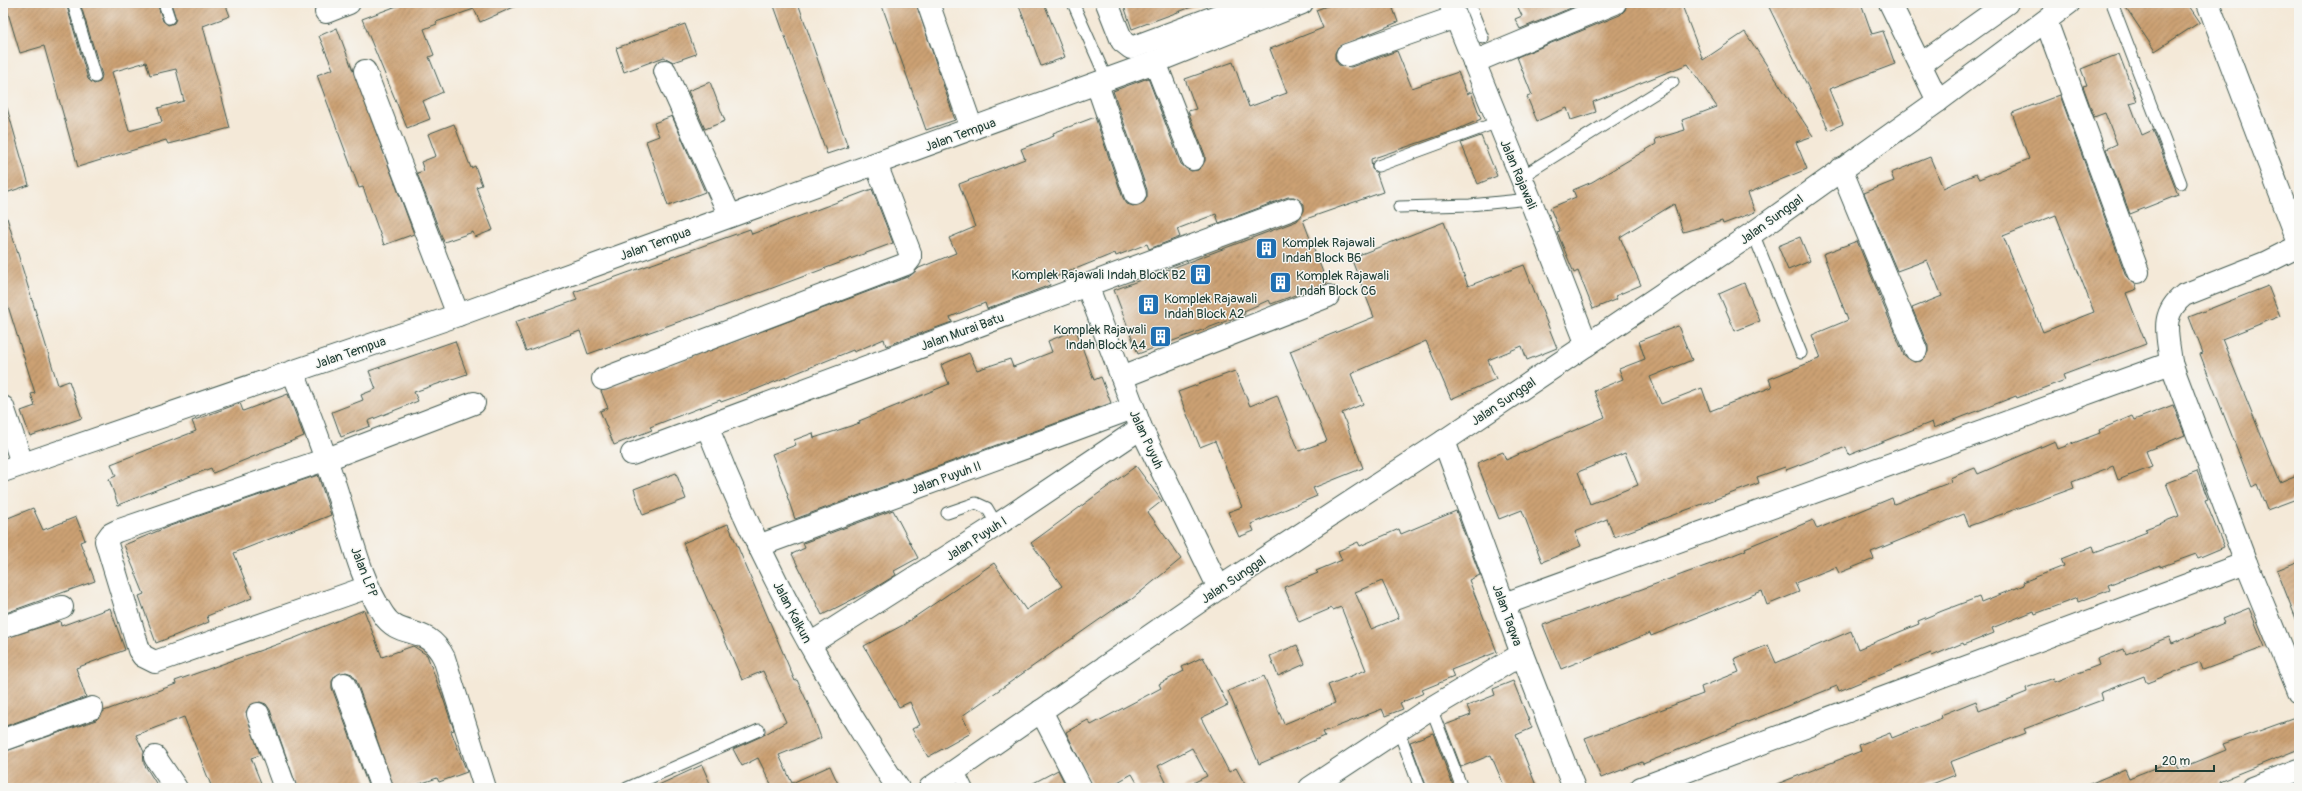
<svg xmlns="http://www.w3.org/2000/svg" width="2302" height="791" font-family="Pangolin,sans-serif">
	<defs>
		<pattern id="building-hatch" width="6" height="6" patternUnits="userSpaceOnUse"><rect width="6" height="6" fill="#cca173"/><path d="M-1 1l2-2M0 6l6-6M5 7l2-2" fill="none" stroke="#a5845f"/></pattern>
	</defs>
	<rect width="100%" height="100%" fill="#f6f6f2"/>
	<filter id="ink" filterUnits="userSpaceOnUse"><feTurbulence type="fractalNoise" baseFrequency=".025" numOctaves="2"/><feDisplacementMap in="SourceGraphic" scale="8" xChannelSelector="R" yChannelSelector="G"/><feConvolveMatrix kernelMatrix="1 2 1 2 8 2 1 2 1" color-interpolation-filters="sRGB"/></filter>
	<filter id="wash" filterUnits="userSpaceOnUse"><feTurbulence type="fractalNoise" baseFrequency=".012" numOctaves="4" result="noise"/><feDisplacementMap in="SourceGraphic" scale="16" xChannelSelector="R" yChannelSelector="G"/><feGaussianBlur stdDeviation="0.9" result="paint"/><feColorMatrix in="noise" values="0 0 0 0 0 0 0 0 0 0 0 0 0 0 0 0 0 1.4 0 .05"/><feComposite in="paint" operator="in"/></filter>
	<g filter="url(#wash)">
		<rect width="100%" height="100%" fill="#f4e9d8"/>
		<g id="blocks">
			<g fill="url(#building-hatch)" fill-rule="evenodd">
				<path d="M5 3H66L88 79 94 84 100 82 102 75 80 3H157L163 21 168 25 174 23 176 19 171 3H225L230 16 203 26 230 128 168 144 166 140 78 167 44 46 20 53ZM146 62 150 75 176 69 184 101 158 108 162 122 129 131 112 72Z"/>
				<polygon points="405,3 523,3 480,22 474,9 436,22 437,24 424,29 434,55 429,57 443,92 423,101 430,119 407,128 362,19"/>
				<polygon points="773,3 798,3 848,147 827,154"/>
				<polygon points="881,3 916,3 955,120 926,130"/>
				<polygon points="1018,3 1044,3 1065,57 1041,66"/>
				<polygon points="1123,3 1197,3 1197,5 1132,29"/>
				<polygon points="1335,3 1391,3 1398,22 1338,47 1335,53 1335,59 1339,65 1351,67 1397,51 1412,88 1458,72 1467,94 1471,92 1481,119 1456,130 1371,159 1372,169 1376,172 1383,192 1303,220 1327,283 1271,304 1269,300 1244,311 1245,314 1138,354 1114,290 1297,221 1304,211 1304,204 1294,197 1288,197 1219,223 1216,214 1177,229 1180,237 1149,249 1147,244 1116,256 1115,253 1048,280 1050,285 987,309 985,303 950,317 952,322 886,346 884,339 854,352 853,350 757,389 721,402 720,400 650,427 652,430 614,445 600,411 608,408 601,391 910,276 919,268 956,253 949,238 975,227 959,184 1025,159 1021,149 1054,136 1053,133 1095,117 1123,198 1127,204 1133,206 1144,202 1147,197 1147,190 1113,91 1148,78 1181,164 1191,171 1198,170 1205,161 1205,155 1188,111 1196,109 1185,79 1233,62 1249,107 1287,93 1270,49 1323,28 1316,10"/>
				<polygon points="1516,3 1583,3 1520,29 1515,19 1522,16"/>
				<polygon points="1627,3 1681,3 1703,60 1745,32 1813,136 1796,142 1807,169 1748,193 1755,212 1723,224 1722,221 1683,232 1674,204 1620,237 1641,285 1615,296 1617,299 1593,309 1578,271 1574,273 1557,232 1560,231 1550,208 1576,197 1573,190 1592,182 1656,144 1655,139 1685,130 1682,120 1717,107 1688,64 1593,102 1596,112 1571,120 1567,108 1537,121 1527,97 1532,95 1517,57 1620,15 1625,10"/>
				<polygon points="1767,3 1861,3 1872,34 1883,31 1895,64 1829,89 1843,124 1829,130"/>
				<polygon points="2123,3 2187,3 2200,22 2155,51"/>
				<polygon points="685,24 696,54 673,62 664,57 624,72 616,48"/>
				<polygon points="337,28 414,234 384,245 363,187 359,188 317,75 333,69 319,36"/>
				<polygon points="2119,54 2137,101 2130,103 2142,135 2153,130 2178,195 2130,214 2106,149 2117,144 2105,113 2094,117 2083,86 2087,85 2081,69"/>
				<polygon points="710,82 725,121 705,129 688,91"/>
				<path d="M2060 95 2126 276 2135 284 2137 289 2126 293 2146 344 2063 375 2065 380 2017 398 2016 396 1934 428 1932 422 1849 455 1846 447 1786 470 1785 467 1757 477 1759 483 1614 537 1607 519 1575 532 1581 546 1542 562 1522 510 1499 519 1477 463 1503 452 1506 460 1605 417 1594 391 1623 379 1619 369 1645 359 1639 341 1678 326 1692 360 1650 377 1661 404 1702 388 1710 411 1772 387 1769 379 1821 358 1812 335 1848 320 1823 254 1857 241 1904 355 1914 362 1921 361 1928 352V346L1912 308 1942 296 1927 260 1897 271 1864 193 1894 181 1891 173 1930 157 1943 188 1976 174 1979 179 2029 159 2012 113ZM2056 215 2094 312 2043 332 2003 236ZM1625 453 1638 485 1590 504 1578 472Z"/>
				<polygon points="7,108 29,185 3,194 3,109"/>
				<polygon points="672,116 705,192 668,206 646,141 659,136 654,123"/>
				<polygon points="454,124 471,168 475,166 482,185 476,187 493,230 475,237 473,232 444,242 417,173 424,171 421,162 436,156 428,134"/>
				<polygon points="1481,136 1497,176 1478,184 1461,143"/>
				<polygon points="872,189 893,243 692,318 692,317 588,354 580,331 526,351 515,322 577,300 574,292 750,229 752,234"/>
				<polygon points="7,218 58,385 69,381 82,418 30,436 21,411 35,406 31,394 35,393 3,290 3,219"/>
				<polygon points="1444,222 1468,286 1524,265 1557,348 1527,360 1522,346 1488,360 1496,379 1451,399 1426,341 1351,374 1363,404 1342,413 1363,468 1313,488 1317,496 1251,524 1254,531 1239,537 1228,512 1242,507 1215,441 1200,447 1178,392 1235,371 1250,406 1277,395 1299,451 1327,441 1290,351 1374,317 1351,258"/>
				<polygon points="1800,237 1810,261 1788,270 1778,246"/>
				<polygon points="1744,283 1760,321 1735,331 1719,294"/>
				<polygon points="2268,286 2280,316 2222,339 2280,482 2299,474 2299,498 2267,510 2257,484 2252,487 2200,354 2203,353 2189,317"/>
				<polygon points="1076,330 1094,380 1101,377 1111,403 795,519 787,496 788,495 772,454 796,445 794,440 813,433 814,438 860,423 859,421 949,384 941,365 969,353 977,370 1010,359 1013,367 1052,352 1048,341"/>
				<polygon points="455,341 467,374 414,392 418,401 368,421 370,426 341,437 332,412 363,400 361,395 376,389 369,371"/>
				<polygon points="288,394 304,436 213,473 211,468 118,505 109,479 116,476 111,464 196,431 192,421 240,403 243,411"/>
				<polygon points="2173,405 2185,435 2146,451 2152,467 2118,480 2113,466 2072,482 2074,488 1969,526 1964,514 1871,552 1874,559 1839,573 1836,567 1795,583 1799,592 1767,605 1762,591 1651,636 1650,633 1561,669 1543,625 1708,565 1746,550 1745,548 1813,520 1817,529 1892,498 1894,504 1951,482 1950,478 1975,468 1978,474 2055,441 2058,449 2100,433 2099,430 2132,416 2134,420"/>
				<polygon points="1136,466 1162,501 1148,512 1181,559 1132,599 1116,608 962,716 971,733 928,757 912,729 920,725 910,702 899,707 864,646 903,625 994,563 1026,610 1062,586 1031,543"/>
				<polygon points="2197,471 2208,499 2205,500 2224,547 2198,558 2196,554 2160,567 2160,565 2108,585 2110,590 2078,602 2077,598 2035,614 2034,611 1992,628 1994,633 1964,645 1963,643 1932,656 1931,653 1839,691 1837,686 1643,764 1642,762 1601,778 1585,738 1703,694 1701,687 1739,672 1734,659 1768,645 1776,663 1851,631 1858,649 1919,624 1918,621 1942,611 1979,597 1981,602 2024,585 2023,582 2064,566 2061,559 2093,546 2095,552 2147,532 2145,529 2179,516 2166,483"/>
				<polygon points="676,473 686,499 643,515 634,489"/>
				<polygon points="318,475 331,515 234,553 252,598 207,616 209,622 156,643 139,596 144,594 124,545 170,526"/>
				<polygon points="33,508 43,530 76,517 85,540 80,542 95,581 3,614 3,520"/>
				<polygon points="893,510 918,558 894,571 896,575 873,589 822,615 792,554 805,548 803,543"/>
				<path d="M1456 511 1480 575 1469 580 1497 652 1451 670 1454 677 1422 690 1424 693 1400 703 1403 709 1385 716 1382 709 1323 732 1325 736 1259 764 1228 691 1264 676 1284 724 1335 703 1328 685 1366 670 1341 607 1333 610 1332 608 1299 622 1284 587 1318 573 1316 571 1342 560 1338 551 1358 542 1360 546 1399 529 1401 534ZM1382 581 1399 618 1371 629 1355 592Z"/>
				<polygon points="728,524 795,681 797,680 811,710 821,738 779,755 792,783 830,766 840,788 773,788 758,758 742,766 733,749 762,736 786,722 763,671 742,680 683,543"/>
				<polygon points="2299,561 2299,624 2298,624 2277,570"/>
				<polygon points="110,608 125,650 76,668 86,697 3,727 3,639 60,621 61,626"/>
				<polygon points="2249,608 2265,647 2203,670 2200,662 2147,683 2144,676 2100,693 2102,700 2024,729 2026,733 1950,762 1955,775 1922,788 1767,788 1861,751 1859,745 1890,733 1892,738 1942,718 1941,715 1976,701 1979,711 2027,692 2026,688 2054,678 2055,682 2099,665 2097,659 2124,649 2126,654 2169,637 2172,644 2224,623 2222,619"/>
				<polygon points="364,610 382,657 413,646 427,655 442,695 454,730 451,731 467,772 439,782 437,778 408,788 394,788 356,680 352,674 346,672 335,676 332,681 332,688 369,788 297,788 270,710 266,704 260,702 249,706 246,712 260,755 251,758 263,788 212,788 184,717 136,735 144,752 144,764 159,788 3,788 3,752 96,720 104,711 176,684 175,681 295,638"/>
				<polygon points="1297,645 1305,664 1278,676 1270,656"/>
				<polygon points="1203,657 1228,705 1201,718 1229,772 1236,768 1247,788 1183,788 1207,776 1192,748 1158,766 1169,788 1140,788 1132,774 1107,788 1093,788 1066,732 1088,720 1091,725 1161,688 1159,684 1184,671 1182,667"/>
				<polygon points="1513,681 1532,728 1516,735 1537,788 1505,788 1491,755 1461,767 1445,725 1471,715 1467,706 1495,695 1493,689"/>
				<polygon points="2295,718 2299,727 2299,749 2220,781 2222,788 2080,788 2125,769 2129,778 2175,760 2179,769 2226,750 2223,744"/>
				<polygon points="1433,733 1454,788 1427,788 1410,742"/>
				<polygon points="702,765 712,788 652,788"/>
				<polygon points="1058,770 1067,788 1024,788"/>
			</g>
		</g>
	</g>
	<g filter="url(#ink)">
		<use href="#blocks" fill-opacity="0" stroke="#3f574d" stroke-width="1"/>
		<g fill="none" stroke-linecap="round" stroke-linejoin="round">
			<defs>
				<g id="lane">
					<polyline points="73,3 95,77"/>
					<polyline points="164,3 169,18"/>
					<polyline points="1073,3 1107,80"/>
					<polyline points="1469,3 1483,38"/>
					<polyline points="2112,3 2181,183"/>
					<polyline points="1378,166 1498,122"/>
					<polyline points="1521,177 1673,82"/>
					<polyline points="1399,207 1470,205 1530,199"/>
					<polyline points="1753,233 1801,353"/>
					<polyline points="947,513 976,503 987,508 997,525"/>
					<polyline points="1431,708 1462,788"/>
					<polyline points="1398,729 1420,788"/>
					<polyline points="957,768 967,788"/>
					<polyline points="627,788 759,730"/>
				</g>
				<g id="street">
					<polyline points="928,3 972,129"/>
					<polyline points="1107,3 1122,41 1131,48 1252,3"/>
					<polyline points="1450,3 1530,199 1587,345"/>
					<polyline points="1890,3 1938,101"/>
					<polyline points="2208,3 2299,243"/>
					<polyline points="326,12 349,3"/>
					<polyline points="2046,21 2138,272"/>
					<polyline points="1347,55 1456,17"/>
					<polyline points="1155,62 1193,159"/>
					<polyline points="1474,62 1615,3"/>
					<polyline points="1921,64 2007,3"/>
					<polyline points="365,71 458,315"/>
					<polyline points="665,71 730,216"/>
					<polyline points="1097,84 1135,194"/>
					<polyline points="1841,169 1916,350"/>
					<polyline points="1087,285 1141,428 1219,588"/>
					<polyline points="2171,363 2246,563 2299,692"/>
					<path d="M293 372C309 413 325 453 338 495 351 534 360 579 383 614 400 641 426 622 444 658L485 788"/>
					<polyline points="1122,377 1328,296"/>
					<polyline points="603,379 906,264 910,259 910,253 876,164"/>
					<polyline points="3,407 22,463"/>
					<path d="M707 426C756 553 822 675 898 788"/>
					<polyline points="1444,441 1522,654 1574,788"/>
					<polyline points="632,454 1292,209"/>
					<polyline points="3,471 458,315 1155,62 1302,3"/>
					<polyline points="758,546 1133,408"/>
					<polyline points="368,587 155,662 143,656 139,650 106,541 111,534 117,531 327,459 474,403"/>
					<path d="M1504 604 2171 363C2168 335 2159 315 2184 295L2265 263 2299 246"/>
					<polyline points="3,627 62,607"/>
					<polyline points="810,644 997,525 1141,428"/>
					<polyline points="344,684 382,788"/>
					<polyline points="1041,711 1081,788"/>
					<polyline points="258,714 285,788"/>
					<polyline points="3,740 92,708"/>
					<polyline points="155,757 176,788"/>
					<polyline points="1310,788 1431,708 1522,654"/>
					<polyline points="1641,788 2246,563"/>
					<polyline points="2252,788 2299,770"/>
				</g>
				<polyline id="primary" points="930,788 1219,588 1444,441 1753,233 1938,101 2069,3"/>
			</defs>
			<use href="#lane" stroke="#3f574d" stroke-width="13"/>
			<use href="#street" stroke="#3f574d" stroke-width="24"/>
			<use href="#primary" stroke="#3f574d" stroke-width="24"/>
			<use href="#lane" stroke="#fff" stroke-width="11"/>
			<use href="#street" stroke="#fff" stroke-width="22"/>
			<use href="#primary" stroke="#fff" stroke-width="22"/>
		</g>
	</g>
	<defs>
		<symbol id="building-square" viewBox="-11 -11 22 22"><rect x="-9" y="-9" width="18" height="18" rx="4" fill="#1f6fb2" stroke="#f6f6f2"/><path d="M-4-6H4V6H1V3H-1V6H-4ZM-2.5-4.3h1.7v1.8h-1.7ZM.8-4.3h1.7v1.8H.8ZM-2.5-1h1.7V.8h-1.7ZM.8-1h1.7V.8H.8Z" fill="#fff"/></symbol>
	</defs>
	<g fill-rule="evenodd">
		<use href="#building-square" x="1254" y="236" width="25" height="25"/>
		<use href="#building-square" x="1188" y="262" width="25" height="25"/>
		<use href="#building-square" x="1268" y="270" width="25" height="25"/>
		<use href="#building-square" x="1136" y="292" width="25" height="25"/>
		<use href="#building-square" x="1148" y="324" width="25" height="25"/>
	</g>
	<g text-anchor="middle" stroke-width="3" stroke-linejoin="round" paint-order="stroke">
		<g font-size="13" fill="#1f3d34" stroke="#f6f6f2">
			<text transform="translate(960 134) rotate(-20)" y="5">Jalan Tempua</text>
			<text transform="translate(1519 174) rotate(67)" y="5">Jalan Rajawali</text>
			<text transform="translate(1771 219) rotate(-36)" y="5">Jalan Sunggal</text>
			<text transform="translate(655 243) rotate(-20)" y="5">Jalan Tempua</text>
			<text transform="translate(962 331) rotate(-20)" y="5">Jalan Murai Batu</text>
			<text transform="translate(350 352) rotate(-19)" y="5">Jalan Tempua</text>
			<text transform="translate(1503 401) rotate(-34)" y="5">Jalan Sunggal</text>
			<text transform="translate(1147 439) rotate(65)" y="5">Jalan Puyuh</text>
			<text transform="translate(946 477) rotate(-20)" y="5">Jalan Puyuh II</text>
			<text transform="translate(976 538) rotate(-33)" y="5">Jalan Puyuh I</text>
			<text transform="translate(365 572) rotate(69)" y="5">Jalan LPP</text>
			<text transform="translate(1233 579) rotate(-34)" y="5">Jalan Sunggal</text>
			<text transform="translate(793 612) rotate(62)" y="5">Jalan Kalkun</text>
			<text transform="translate(1508 615) rotate(70)" y="5">Jalan Taqwa</text>
		</g>
		<g font-size="13" fill="#1f3d34" stroke="#f6f6f2" text-anchor="start">
			<text x="1282" y="247">Komplek Rajawali<tspan x="1282" dy="15">Indah Block B6</tspan></text>
			<text x="1186" y="279" text-anchor="end">Komplek Rajawali Indah Block B2</text>
			<text x="1296" y="280">Komplek Rajawali<tspan x="1296" dy="15">Indah Block C6</tspan></text>
			<text x="1164" y="303">Komplek Rajawali<tspan x="1164" dy="15">Indah Block A2</tspan></text>
			<text x="1146" y="334" text-anchor="end">Komplek Rajawali<tspan x="1146" dy="15">Indah Block A4</tspan></text>
		</g>
	</g>
	<rect width="2302" height="791" fill="none" stroke="#f6f6f2" stroke-width="16"/>
	<path d="M2156 765v6h58v-6" fill="none" stroke="#1f3d34" stroke-width="2"/>
	<text x="2162" y="765" font-size="12" fill="#1f3d34" stroke="#f6f6f2" stroke-width="3" paint-order="stroke">20 m</text>
</svg>
